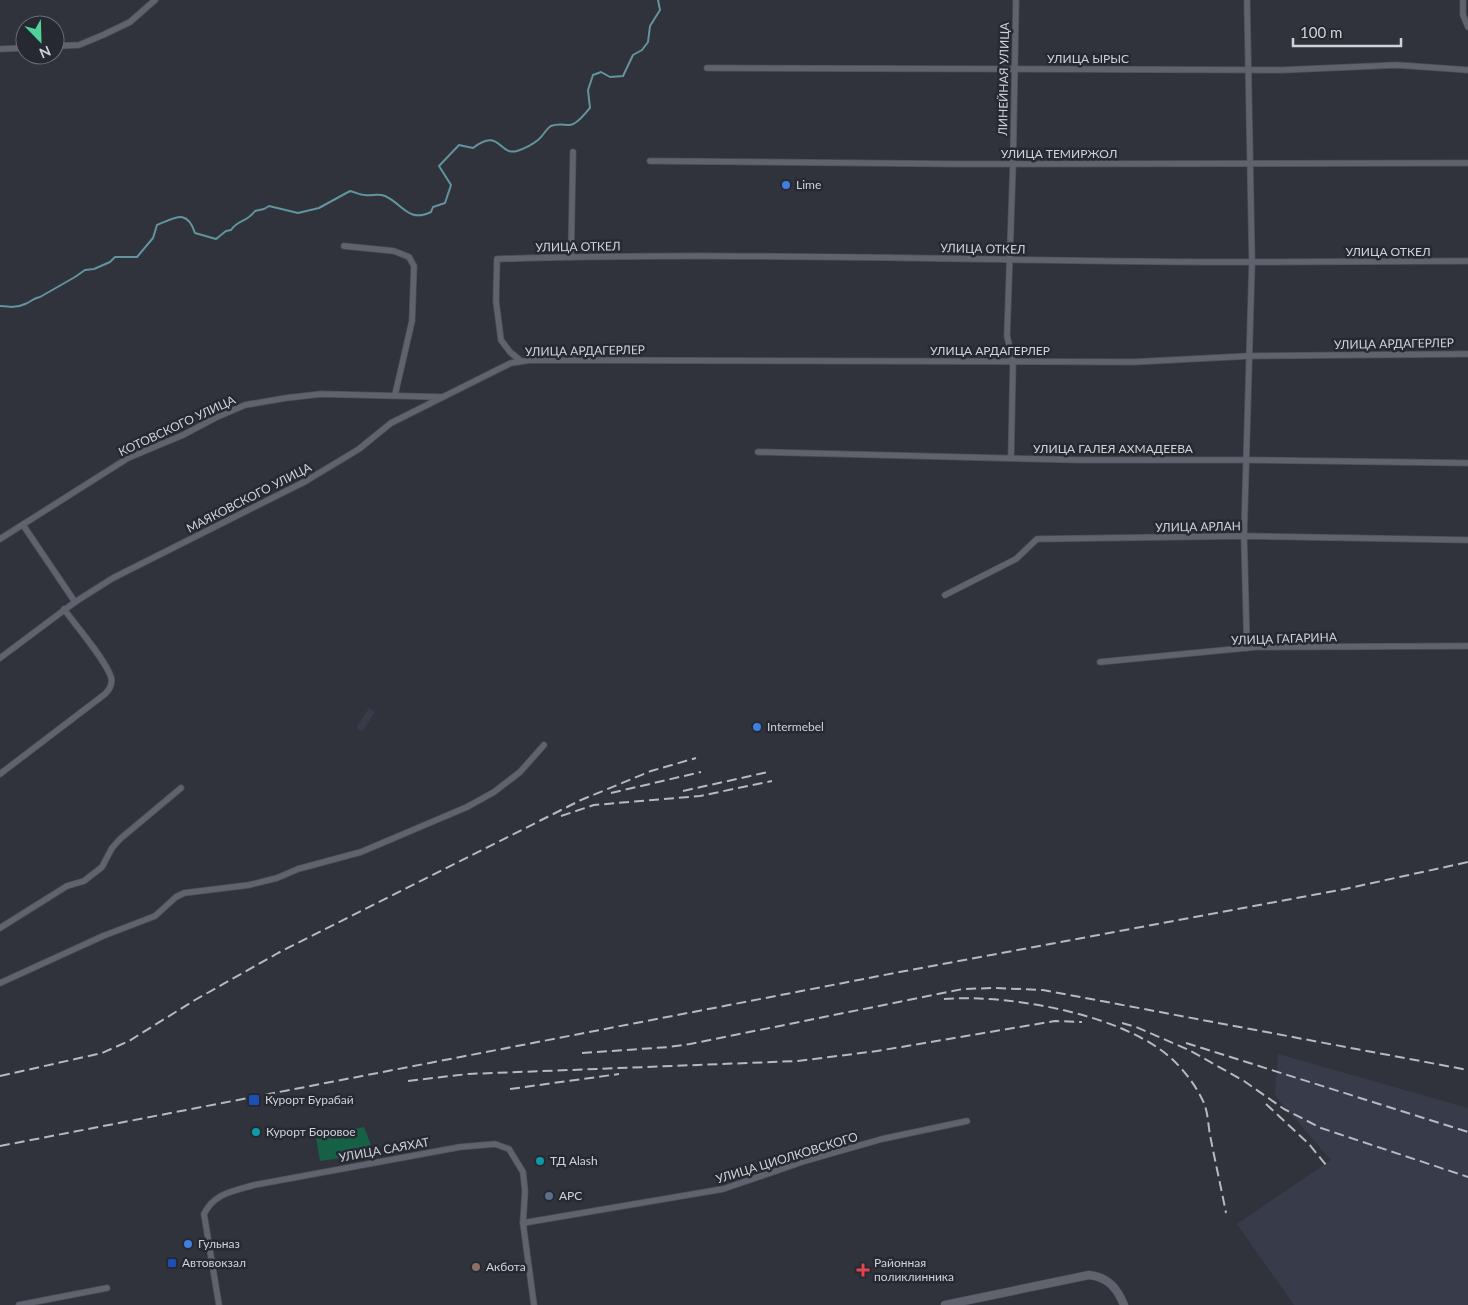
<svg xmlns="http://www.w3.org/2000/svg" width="1468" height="1305" font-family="Lato,sans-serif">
	<rect width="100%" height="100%" fill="#31333c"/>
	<g fill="#383b4a">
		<polygon points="369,708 375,712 362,732 356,728"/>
		<polygon points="1278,1054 1468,1108 1468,1305 1294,1305 1237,1224 1331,1160 1275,1096"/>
	</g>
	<polygon fill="#166146" points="364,1127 374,1153 320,1161 316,1137"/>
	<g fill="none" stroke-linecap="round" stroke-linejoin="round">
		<path stroke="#61949e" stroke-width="2" d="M0 306C9 307 17 308 25 304 31 302 33 298 40 297L75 277 85 270 94 269 110 262 115 257H137L153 238 157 225C175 218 187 208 195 233L216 239 226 231 231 230C239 219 246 223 255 211L264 209 269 206 298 213 319 208 350 191C355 192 360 195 365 195 372 196 378 193 385 196 403 204 408 223 431 212L433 207 445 203 451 185 439 166 459 145 473 148C500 127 499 156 517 151 523 149 533 144 538 140 543 136 546 129 551 126 558 123 563 125 570 125 578 124 585 113 590 108L588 90 593 75 601 72 610 77 623 76 633 55 642 50 648 42 650 26 660 10 658 0"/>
		<defs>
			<g id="street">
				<polyline points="1463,0 1463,15 1468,27"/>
				<polyline points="55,46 79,45 103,35 130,22 155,0"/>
				<polyline points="0,49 25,48"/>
				<polyline points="707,68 1283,70 1397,65 1468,70"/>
				<polyline points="650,161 960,164 1468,163"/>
				<polyline points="344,246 394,251 409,257 414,266 412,321 395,395"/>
				<polyline points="571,257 573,152"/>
				<path d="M521 361 510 352 501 340 496 301 497 259C749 251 1001 262 1253 262 1325 262 1396 261 1468 261"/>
				<polyline points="758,452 1080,460 1247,460 1468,463"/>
				<polyline points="1011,458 1013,361 1007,336 1013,164 1016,0"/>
				<polyline points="23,525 75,602"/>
				<polyline points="0,539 128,458 183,435 217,417 245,405 286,398 321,394 442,397"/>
				<polyline points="945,595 1016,559 1037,539 1244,536 1468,540"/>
				<polyline points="1247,648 1244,536 1252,262 1247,0"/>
				<polyline points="0,658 75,602 113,578 306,481 359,449 391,423 511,363 531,360 1133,362 1249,356 1468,354"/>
				<polyline points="1100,662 1256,647 1468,646"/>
				<path d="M0 774 105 694C110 689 113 684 111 677 105 659 76 626 64 609"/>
				<polyline points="0,928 67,886 84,881 102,867 112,848 120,839 181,788"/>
				<polyline points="0,983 103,936 155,916 176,897 184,893 249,885 277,878 298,869 361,852 467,807 494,792 520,772 544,745"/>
				<polyline points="523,1223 723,1189 805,1161 882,1139 967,1121"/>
				<polyline points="19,1305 107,1288"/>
				<path d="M219 1305 204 1214C214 1193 234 1191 254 1185L460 1147 495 1144 509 1149 523 1172 525 1191 523 1223 534 1305"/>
			</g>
			<path id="secondary" d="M945 1305 1089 1275C1108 1277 1117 1288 1124 1305"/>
		</defs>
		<use href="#street" stroke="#4d4e56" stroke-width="7"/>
		<use href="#secondary" stroke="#4d4e56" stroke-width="9"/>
		<use href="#street" stroke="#60626d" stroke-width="5.5"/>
		<use href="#secondary" stroke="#60626d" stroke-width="8"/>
		<g stroke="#b7b9bf" stroke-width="2" stroke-dasharray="10 5" stroke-linecap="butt">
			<polyline points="683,791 768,772"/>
			<polyline points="611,793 701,772"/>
			<polyline points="561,816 594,805 700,796 772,781"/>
			<path d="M944 999C1009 994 1123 1014 1172 1059 1184 1070 1196 1086 1203 1101 1208 1111 1208 1124 1210 1135 1215 1161 1221 1187 1226 1213"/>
			<polyline points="1122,1023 1136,1027 1189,1050 1244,1081 1284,1109 1321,1128 1468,1177"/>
			<polyline points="1186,1043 1468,1132"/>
			<polyline points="582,1053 669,1047 690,1044 963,989 995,988 1043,990 1468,1070"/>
			<polyline points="0,1076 102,1053 129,1041 195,1000 278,953 581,800 651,771 696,758"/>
			<polyline points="408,1081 468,1074 798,1061 877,1051 1055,1021 1082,1022"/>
			<polyline points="510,1089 619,1074"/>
			<polyline points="1266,1104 1309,1144 1326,1165"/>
			<polyline points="0,1146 905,971 1345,889 1468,862"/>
		</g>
	</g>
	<g fill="#3f7fe0" stroke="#272932" stroke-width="2">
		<circle cx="786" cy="185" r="5"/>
		<circle cx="757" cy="727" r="5"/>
		<circle cx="188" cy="1244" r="5"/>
	</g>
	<g fill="#1a4fb4" stroke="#272932" stroke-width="2">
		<rect x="248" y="1094" width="12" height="12" rx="2.5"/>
		<rect x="167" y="1258" width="10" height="10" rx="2.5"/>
	</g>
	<g fill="#0f9aa8" stroke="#272932" stroke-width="2">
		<circle cx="256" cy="1132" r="5"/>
		<circle cx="540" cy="1161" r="5"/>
	</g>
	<circle fill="#5c6f8a" stroke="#272932" stroke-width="2" cx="549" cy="1196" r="5"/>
	<circle fill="#8d6e63" stroke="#272932" stroke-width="2" cx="476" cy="1267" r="5"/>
	<path fill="#e0444e" stroke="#272932" stroke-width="2" d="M860.5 1262.5h5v5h5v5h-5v5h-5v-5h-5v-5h5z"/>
	<g text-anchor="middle" stroke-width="5" stroke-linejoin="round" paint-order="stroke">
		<g font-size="12" fill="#d1d2d8" stroke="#272932">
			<text x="1088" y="63">УЛИЦА ЫРЫС</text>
			<text transform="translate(1004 79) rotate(-89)" y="4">ЛИНЕЙНАЯ УЛИЦА</text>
			<text x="1059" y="158">УЛИЦА ТЕМИРЖОЛ</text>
			<text transform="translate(578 247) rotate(-1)" y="4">УЛИЦА ОТКЕЛ</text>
			<text transform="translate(983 249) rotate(1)" y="4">УЛИЦА ОТКЕЛ</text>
			<text x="1388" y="256">УЛИЦА ОТКЕЛ</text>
			<text transform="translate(1394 344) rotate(-1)" y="4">УЛИЦА АРДАГЕРЛЕР</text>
			<text transform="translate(585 351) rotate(-1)" y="4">УЛИЦА АРДАГЕРЛЕР</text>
			<text x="990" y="355">УЛИЦА АРДАГЕРЛЕР</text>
			<text transform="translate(177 426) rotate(-25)" y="4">КОТОВСКОГО УЛИЦА</text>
			<text x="1113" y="453">УЛИЦА ГАЛЕЯ АХМАДЕЕВА</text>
			<text transform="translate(249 498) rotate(-27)" y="4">МАЯКОВСКОГО УЛИЦА</text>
			<text transform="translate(1198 527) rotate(-1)" y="4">УЛИЦА АРЛАН</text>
			<text transform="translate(1284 639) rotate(-2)" y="4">УЛИЦА ГАГАРИНА</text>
			<text transform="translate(384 1150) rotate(-10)" y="4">УЛИЦА САЯХАТ</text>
			<text transform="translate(787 1158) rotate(-17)" y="4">УЛИЦА ЦИОЛКОВСКОГО</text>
		</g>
		<g font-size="12" fill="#d1d2d8" stroke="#272932" text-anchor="start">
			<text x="796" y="189">Lime</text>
			<text x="767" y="731">Intermebel</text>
			<text x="265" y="1104">Курорт Бурабай</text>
			<text x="266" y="1136">Курорт Боровое</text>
			<text x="550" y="1165">ТД Alash</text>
			<text x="559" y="1200">АРС</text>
			<text x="198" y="1248">Гульназ</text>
			<text x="182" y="1267">Автовокзал</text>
			<text x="874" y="1267">Районная<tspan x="874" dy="14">поликлинника</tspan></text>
			<text x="486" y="1271">Акбота</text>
		</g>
	</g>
	<g transform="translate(40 40) rotate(157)"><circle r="24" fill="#272932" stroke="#6b6d74"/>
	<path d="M0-4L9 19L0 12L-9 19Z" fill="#50d398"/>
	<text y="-8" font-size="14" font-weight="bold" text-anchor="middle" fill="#d1d2d8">N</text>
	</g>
	<path d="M1293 38v8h108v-8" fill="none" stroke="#d1d2d8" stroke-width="2.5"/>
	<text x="1300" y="38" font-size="15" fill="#d1d2d8" stroke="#272932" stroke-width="4" paint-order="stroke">100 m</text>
</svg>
